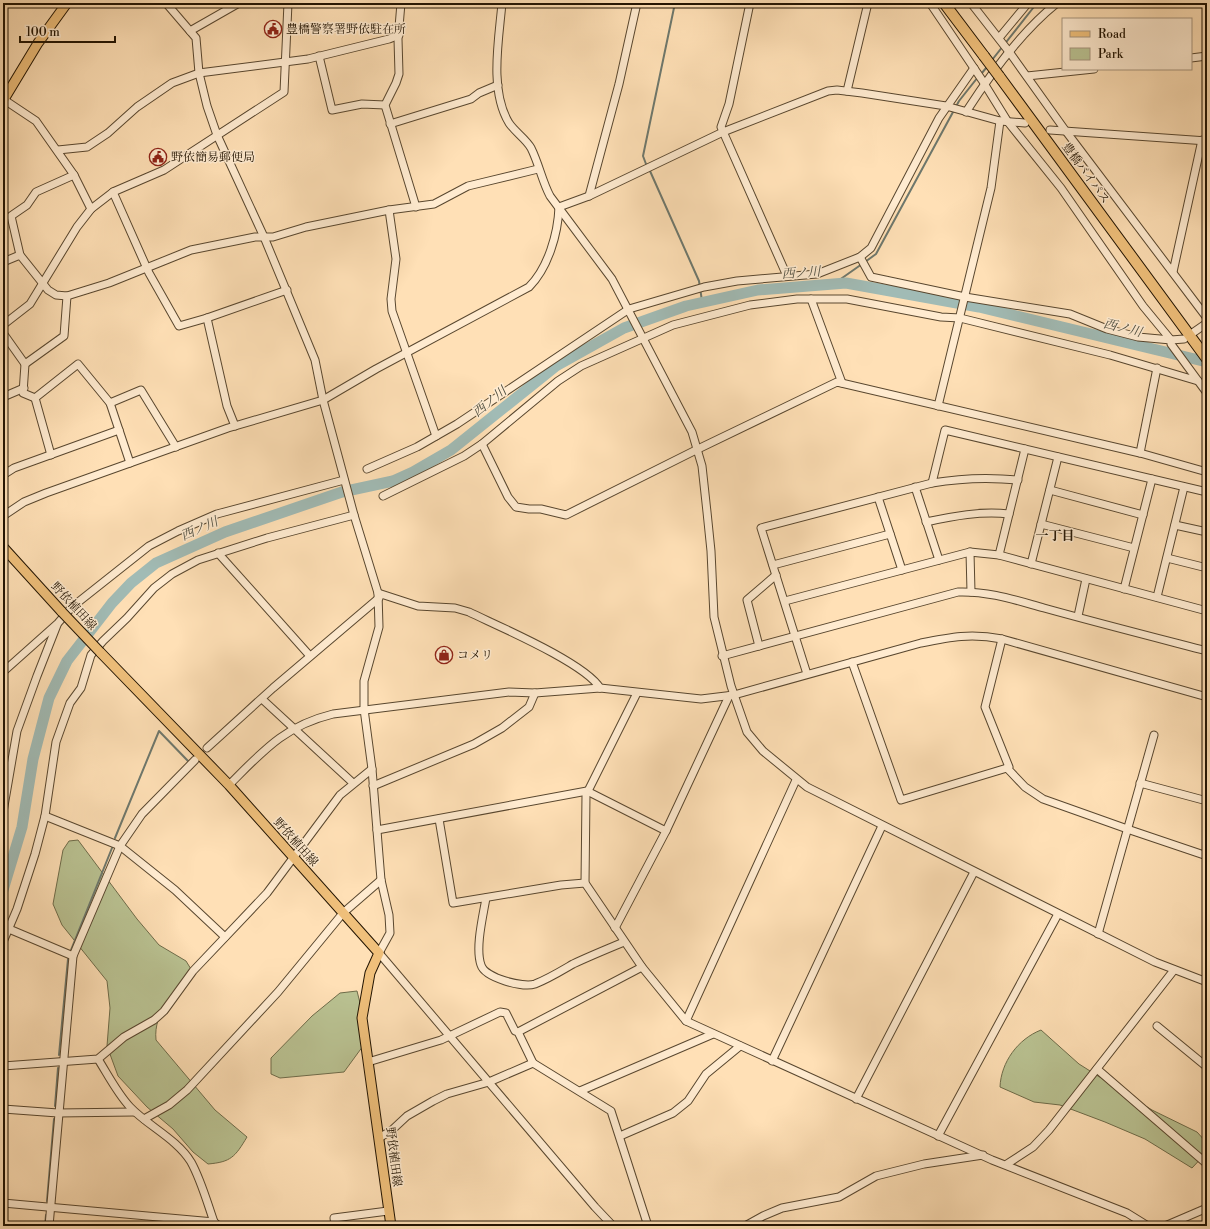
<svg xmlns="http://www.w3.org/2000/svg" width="1210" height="1229" font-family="'Libre Bodoni','Noto Serif JP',serif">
	<rect width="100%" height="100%" fill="#ffe0b6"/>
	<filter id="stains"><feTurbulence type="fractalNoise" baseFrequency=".005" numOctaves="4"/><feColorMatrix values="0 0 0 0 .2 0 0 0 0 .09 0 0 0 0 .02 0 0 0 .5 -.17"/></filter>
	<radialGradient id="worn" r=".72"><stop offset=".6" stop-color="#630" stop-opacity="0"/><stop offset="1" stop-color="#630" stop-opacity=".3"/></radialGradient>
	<g fill="#bac393" stroke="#6e6c4a">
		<path d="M78 840 137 919 159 945 186 961 194 974C176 994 153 1011 156 1040L215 1110 247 1137C235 1157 231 1162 208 1164L193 1152 173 1129 147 1107 118 1076 107 1046 110 1008 107 981 62 925 53 904 63 850 69 841Z"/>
		<polygon points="357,991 362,1011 363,1046 344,1072 280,1078 271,1074 271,1058 312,1016 340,993"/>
		<path d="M1041 1030 1079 1064 1152 1110 1197 1132 1207 1143V1152L1192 1168 1145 1139 1105 1122 1060 1105 1034 1102 1000 1087C1001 1062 1018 1039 1041 1030Z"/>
	</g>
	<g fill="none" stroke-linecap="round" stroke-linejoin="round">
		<g stroke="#6e786d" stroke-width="2">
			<polyline points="992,60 1037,3"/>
			<polyline points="981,74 987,67"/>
			<polyline points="646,164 643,156 675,3"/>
			<polyline points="650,171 699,281 702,301"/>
			<polyline points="865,262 876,254 959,101 978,77"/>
			<polyline points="835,283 862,264"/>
			<polyline points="115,838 159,731 188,761"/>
			<polyline points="71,950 112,848"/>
			<polyline points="59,1055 68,959"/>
			<polyline points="55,1106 58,1068"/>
			<polyline points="47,1201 54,1119"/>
			<polyline points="45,1226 46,1215"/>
		</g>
		<polyline stroke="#a1bbb5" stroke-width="11" points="3,890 22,827 33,759 49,698 67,661 112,603 131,583 156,563 225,532 342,492 393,481 413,472 451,450 556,366 624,328 686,306 758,290 846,283 979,307 1207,362"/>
		<defs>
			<g id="minor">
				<polyline points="166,3 196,38 199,73 207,106 217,135 264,237 315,360 323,400 354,515 378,593 379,627 364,681 364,709 372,769 381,880 389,915 390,933 379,953 595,1207 613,1226"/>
				<polyline points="401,3 398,39 399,74 396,83 385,105 416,207"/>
				<path d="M502 3C499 39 489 90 509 123 515 132 526 139 531 148 539 164 542 181 550 196L612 279 692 432 702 466 707 512 711 551 714 617 731 686 747 732 763 751 807 787 1155 962 1207 982"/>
				<polyline points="750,3 729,104 721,127 787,276"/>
				<polyline points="930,3 982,80 1008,122 1061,188 1143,306 1171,340 1171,344 1207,393"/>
				<polyline points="971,3 1010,53 1065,130 1207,318"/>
				<polyline points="190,31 239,3"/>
				<polyline points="999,38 1028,3"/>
				<polyline points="319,56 332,110 362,104 385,105"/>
				<polyline points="1191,58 1207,56"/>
				<polyline points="1027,76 1094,69"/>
				<polyline points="847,91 868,3"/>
				<polyline points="3,99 36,121 74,175 91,209"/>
				<path d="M966 112C991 73 1021 32 1057 3"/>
				<polyline points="390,124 471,99 479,93 498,85"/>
				<polyline points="1050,130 1207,141"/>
				<polyline points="58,150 87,147 108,133 137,107 172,83 199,73 308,59 389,39 399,35"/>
				<polyline points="113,192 149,273 179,326 207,318 287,290"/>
				<polyline points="589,196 619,84 637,3"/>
				<polyline points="559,207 589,196 723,132 828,91 837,90 862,93 946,106 1000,121 1025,123"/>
				<polyline points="389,210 396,259 391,299 392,311 436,436"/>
				<polyline points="20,255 11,216 27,205 36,192 74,175"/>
				<polyline points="860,257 871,277 965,297 1070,314 1107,329 1138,337 1171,340 1184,339"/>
				<polyline points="3,262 20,255 48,290 56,295 67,296 109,283 191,250 255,237 273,237 306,227 389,210 434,204 468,186 538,169"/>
				<polyline points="1173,272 1202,140"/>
				<polyline points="811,299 842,383"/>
				<polyline points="207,318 227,406 235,426"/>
				<polyline points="3,325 30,304 77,227 91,209 113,192 164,170 284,92 288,3"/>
				<polyline points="1194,332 1207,323"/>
				<polyline points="3,333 25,364 64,336 67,296"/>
				<polyline points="25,364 23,393 35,398 78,364 110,403 130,463"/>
				<polyline points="3,397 24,388"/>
				<polyline points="35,398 51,455"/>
				<polyline points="110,403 141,390 176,447"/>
				<polyline points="938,406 991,188 1000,121"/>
				<polyline points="482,444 508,497 516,507 529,509 541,509 566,515 698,449 837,382 1140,453 1207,472"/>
				<polyline points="1140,453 1157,368"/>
				<polyline points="367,469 417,447 457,424 629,309 704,287 737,281 817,274 860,257 871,248 939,118 974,68"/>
				<polyline points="3,475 14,468 119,430"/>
				<polyline points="932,483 945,430 1207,492"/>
				<polyline points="915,487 939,560"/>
				<polyline points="1050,490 1143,515"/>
				<polyline points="383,496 464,456 482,444 558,381 581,366 673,325 750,305 797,299 847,299 941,317 960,318 1110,355 1198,381"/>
				<polyline points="878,497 902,570"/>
				<path d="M3 516 24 502 46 493 228 428 323 400 376 369 529 287C548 268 558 234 559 207"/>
				<path d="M926 522C954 516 980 511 1009 514"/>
				<polyline points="1041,524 1134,548"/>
				<polyline points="1175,525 1207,532"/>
				<polyline points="970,552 971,592"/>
				<polyline points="218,553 310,656"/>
				<polyline points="999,555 1025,449"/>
				<polyline points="1167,558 1207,568"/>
				<polyline points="1031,564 1058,457"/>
				<polyline points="773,565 890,534"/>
				<polyline points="1124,589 1152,479"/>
				<path d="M378 593 418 606 455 608 469 612C500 627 585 663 600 688"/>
				<polyline points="1157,597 1184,487"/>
				<polyline points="785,601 970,552 999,555 1207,611"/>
				<polyline points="1078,616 1086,579"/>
				<polyline points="1002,639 985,707 1009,767 1007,768 1025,787 1043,799 1133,831 1207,856"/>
				<polyline points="759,646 747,600 776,575"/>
				<path d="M722 656 958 592C989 591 1015 600 1044 608 1098 623 1153 637 1207 651"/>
				<polyline points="852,662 901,800 1007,768"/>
				<polyline points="3,672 58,623 72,607 149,546 178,531 217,514 344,480"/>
				<path d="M807 674 761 528 932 483C961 478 988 477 1018 480"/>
				<polyline points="637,693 586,795 585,883 642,967 686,1021 992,1160 1127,1213 1148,1226"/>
				<polyline points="262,699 353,783"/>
				<polyline points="207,748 273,688 379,598"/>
				<polyline points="1140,783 1207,801"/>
				<path d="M229 785C263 751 284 726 333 714L509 692 535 693 600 688 701 699 734 695 921 643C951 637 971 633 1002 639L1207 697"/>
				<polyline points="373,786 474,744 502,728 529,707 535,693"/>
				<polyline points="3,812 17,731 37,676 57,625"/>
				<polyline points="45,816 120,846 175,890 225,937"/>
				<polyline points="439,819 453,903 561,885 585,883"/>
				<polyline points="377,830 587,791 666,831"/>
				<path d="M486 898C483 916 475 948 481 965 485 978 523 988 535 984 548 979 561 971 573 964 590 956 607 949 624 942"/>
				<polyline points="615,928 666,831 729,696"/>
				<polyline points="9,929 73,956"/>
				<polyline points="1098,934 1154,735"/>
				<polyline points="3,942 17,909 35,854 45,816 56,742 70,703 81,688 91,655 103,641 127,618 154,588 172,574 198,560 267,538 354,515"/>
				<polyline points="686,1021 796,780"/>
				<polyline points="1157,1026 1207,1067"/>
				<polyline points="518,1032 642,967"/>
				<path d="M98 1059C108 1075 117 1093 130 1107 148 1126 177 1139 191 1162 201 1180 207 1202 214 1222"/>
				<polyline points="772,1061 882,826"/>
				<polyline points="368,1062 441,1040 500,1012 506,1013 515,1031 518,1032 533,1063 611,1111 648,1226"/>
				<polyline points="3,1066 98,1059 124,1037 154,1020 164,1011 193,971 267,893 340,795 372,769"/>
				<polyline points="1097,1069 1207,1164"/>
				<polyline points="580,1091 713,1034"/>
				<polyline points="856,1099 974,872"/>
				<polyline points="3,1109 58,1113 134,1112"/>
				<polyline points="144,1119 169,1105 187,1090 278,992 343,913 381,880"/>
				<polyline points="620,1136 673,1113 688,1101 706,1074 740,1046"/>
				<polyline points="938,1136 1058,914"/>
				<polyline points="379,1138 392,1130 407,1116 433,1101 447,1094 489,1082 533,1063"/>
				<polyline points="1007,1164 1033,1147 1049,1130 1174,970"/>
				<polyline points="3,1203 214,1222 219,1226"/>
				<polyline points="49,1226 73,956 120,846 142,814 195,760"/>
				<polyline points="335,1226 334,1218 388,1211"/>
				<polyline points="745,1226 763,1216 782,1208 839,1197 876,1176 924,1164 983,1155"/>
				<polyline points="1165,1226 1207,1208"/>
			</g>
			<g id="major">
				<polyline points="3,101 38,43 67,3"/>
				<polyline points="3,547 62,612"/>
				<polyline points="100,652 229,785 379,953 370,973 362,1018 391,1226"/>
			</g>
			<g id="highway">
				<polyline points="944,3 984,56"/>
				<polyline points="999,76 1207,359"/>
			</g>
		</defs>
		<use href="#minor" stroke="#59472f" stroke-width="9"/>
		<use href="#major" stroke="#221402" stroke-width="11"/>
		<use href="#highway" stroke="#221402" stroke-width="12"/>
		<use href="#minor" stroke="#ffebd0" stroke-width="7"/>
		<use href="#major" stroke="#f0c07b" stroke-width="9"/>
		<use href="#highway" stroke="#f0c07b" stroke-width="10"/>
		<defs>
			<polyline id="major-bridge" points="62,612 100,652"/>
			<polyline id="highway-bridge" points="984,56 999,76"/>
		</defs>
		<use href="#major-bridge" stroke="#221402" stroke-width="11" stroke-linecap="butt"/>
		<use href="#highway-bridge" stroke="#221402" stroke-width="12" stroke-linecap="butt"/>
		<use href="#major-bridge" stroke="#f0c07b" stroke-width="9"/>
		<use href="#highway-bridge" stroke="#f0c07b" stroke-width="10"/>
	</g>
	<defs>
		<symbol id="civic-ring" viewBox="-11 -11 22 22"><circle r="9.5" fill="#ffebd0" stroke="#8f2418" stroke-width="1.5"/><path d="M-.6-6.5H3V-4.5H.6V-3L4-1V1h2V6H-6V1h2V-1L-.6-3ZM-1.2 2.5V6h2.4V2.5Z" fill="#8f2418"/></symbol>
		<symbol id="shop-ring" viewBox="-11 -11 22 22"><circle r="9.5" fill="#ffebd0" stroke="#8f2418" stroke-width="1.5"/><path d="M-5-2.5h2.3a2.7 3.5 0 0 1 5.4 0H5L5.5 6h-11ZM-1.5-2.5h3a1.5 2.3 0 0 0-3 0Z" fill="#8f2418"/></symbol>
	</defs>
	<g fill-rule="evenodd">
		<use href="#civic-ring" x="263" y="19" width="20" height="20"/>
		<use href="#civic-ring" x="148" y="147" width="20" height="20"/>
		<use href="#shop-ring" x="434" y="645" width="20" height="20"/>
	</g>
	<g text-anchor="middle" stroke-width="3" stroke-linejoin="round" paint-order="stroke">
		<g font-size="12" fill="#221402" stroke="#ffebd0" text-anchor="start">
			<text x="286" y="33">豊橋警察署野依駐在所</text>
			<text x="171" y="161">野依簡易郵便局</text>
			<text x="457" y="659">コメリ</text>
		</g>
		<g font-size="12" fill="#221402" stroke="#ffebd0">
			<text transform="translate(1086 173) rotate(54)" y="4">豊橋バイパス</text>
			<text transform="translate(74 606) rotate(47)" y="4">野依植田線</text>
			<text transform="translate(296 842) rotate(48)" y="4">野依植田線</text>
			<text transform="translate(394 1157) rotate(83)" y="4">野依植田線</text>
		</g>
		<g font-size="13" font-style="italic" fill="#4e4e41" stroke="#ffebd0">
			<text transform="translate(801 272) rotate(-4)" y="5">西ノ川</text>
			<text transform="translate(1123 327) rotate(14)" y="5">西ノ川</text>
			<text transform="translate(489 401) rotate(-39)" y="5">西ノ川</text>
			<text transform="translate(199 528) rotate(-24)" y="5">西ノ川</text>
		</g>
		<g font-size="13" font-weight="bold" fill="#221402" stroke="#ffebd0">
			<text x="1055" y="540">一丁目</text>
		</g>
	</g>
	<rect width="1210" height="1229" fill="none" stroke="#ffe0b6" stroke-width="16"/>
	<rect x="4" y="4" width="1202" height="1221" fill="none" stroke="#221402" stroke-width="2"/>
	<rect x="8" y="8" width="1194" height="1213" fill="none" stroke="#221402"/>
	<rect x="1062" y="18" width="130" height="52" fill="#ffebd0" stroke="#a7957e"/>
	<rect x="1070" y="31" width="20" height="6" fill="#f0c07b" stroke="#a7957e"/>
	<text x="1098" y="38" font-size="12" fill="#221402">Road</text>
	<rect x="1070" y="48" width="20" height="12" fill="#bac393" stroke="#a7957e"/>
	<text x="1098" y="58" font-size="12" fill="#221402">Park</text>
	<path d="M20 36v6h95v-6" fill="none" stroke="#221402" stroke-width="2"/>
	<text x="26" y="36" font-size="12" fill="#221402" stroke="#ffebd0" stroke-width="3" paint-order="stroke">100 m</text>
	<rect width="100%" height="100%" filter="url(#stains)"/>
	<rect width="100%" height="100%" fill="url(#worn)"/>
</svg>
